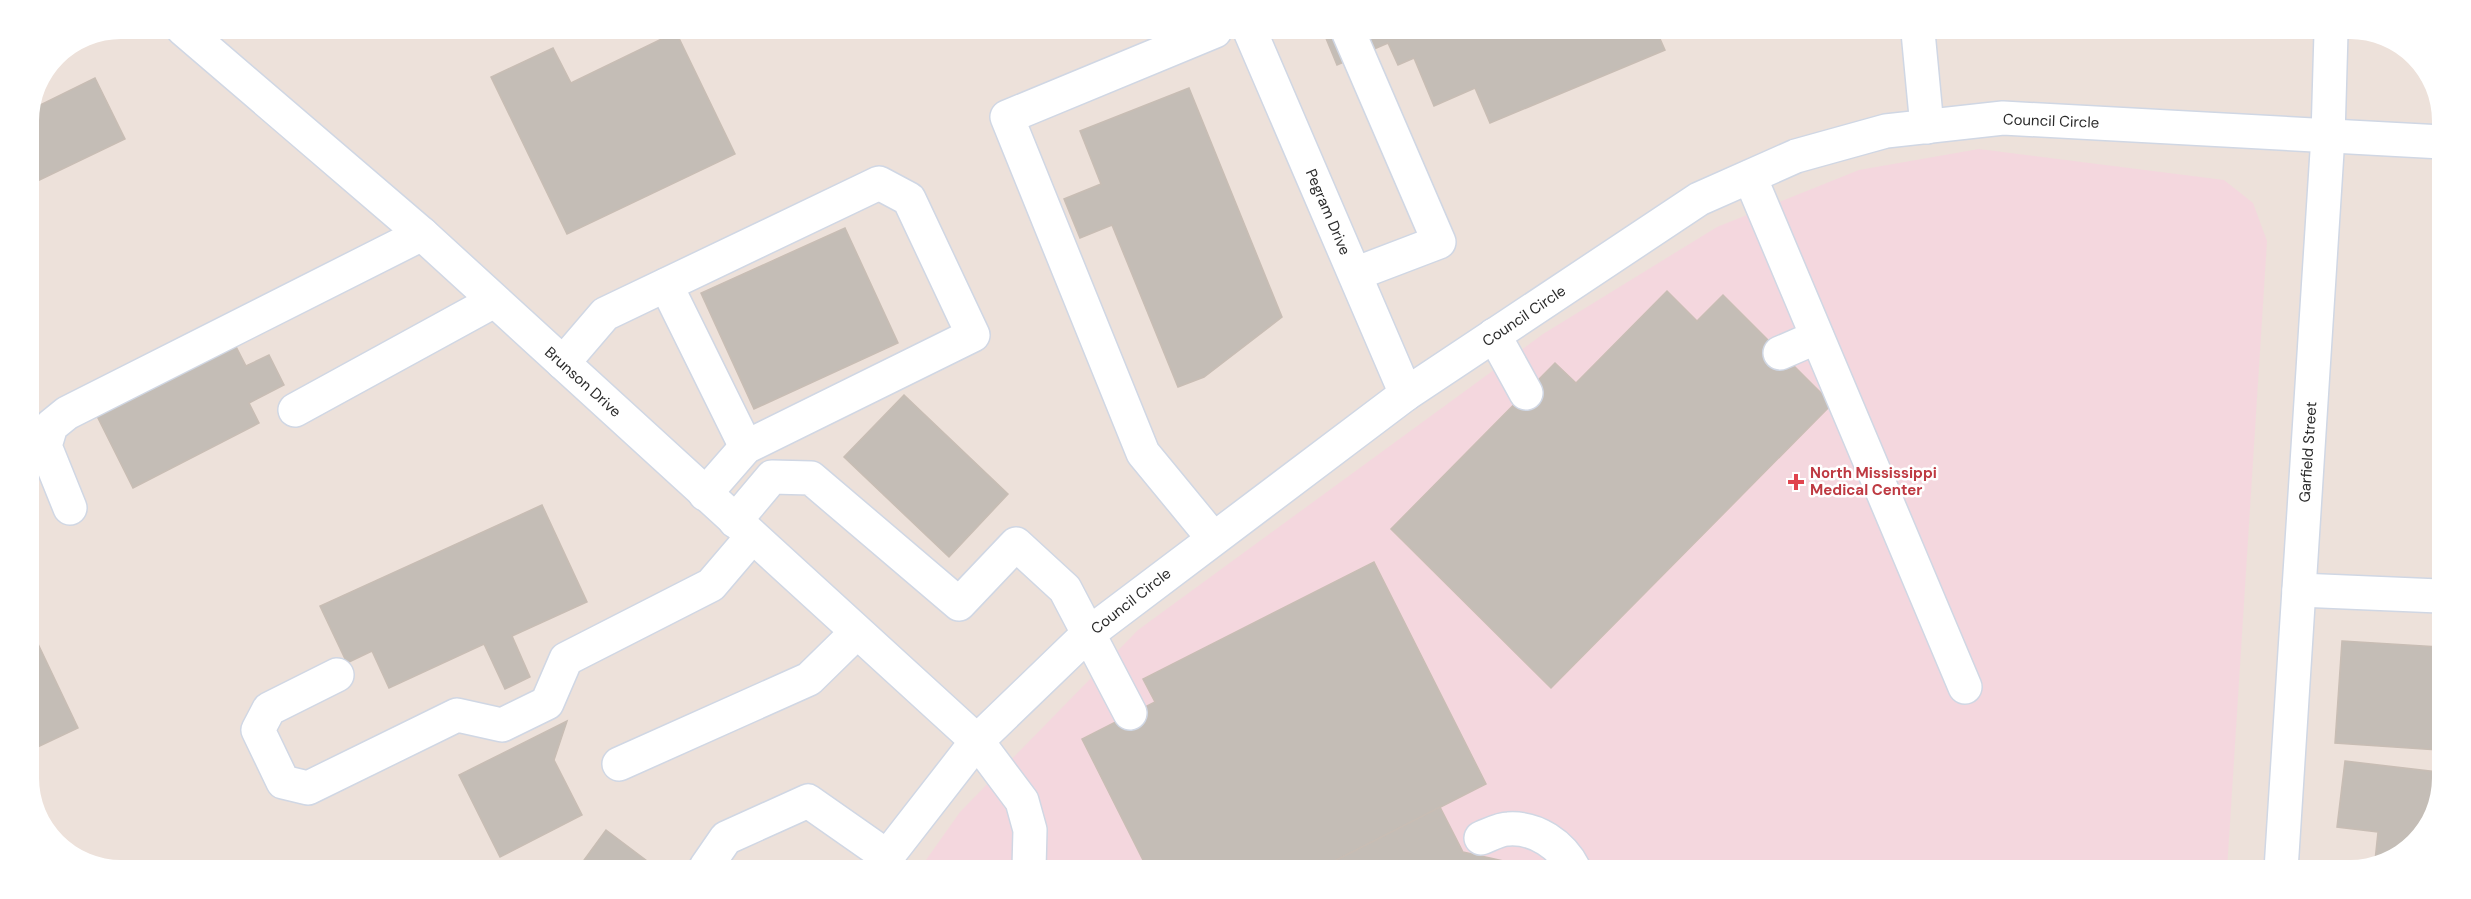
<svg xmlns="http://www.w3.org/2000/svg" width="2471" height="899" font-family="'DM Sans',sans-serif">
	<rect width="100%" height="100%" fill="#ede1da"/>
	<polygon fill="#f4d7de" points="1979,149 2224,180 2253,203 2267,241 2227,870 921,867 960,812 1138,630 1543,334 1717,227 1859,170"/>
	<g fill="#c4bdb6" stroke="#c8bdb4" stroke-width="1.5">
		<polygon points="1323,31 1657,32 1665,50 1490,123 1475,88 1434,106 1414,58 1398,65 1388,43 1337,65"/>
		<polygon points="676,32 735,154 567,234 491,77 553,48 571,83"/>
		<polygon points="95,78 125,139 29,185 29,115 32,109"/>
		<polygon points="1189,88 1282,317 1204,377 1178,387 1112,225 1080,238 1064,199 1101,184 1080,131"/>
		<polygon points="845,228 898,343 754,409 701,293"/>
		<polygon points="1667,291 1697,321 1723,295 1832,404 1551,688 1391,529 1555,363 1576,383"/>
		<polygon points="230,335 246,366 269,355 284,385 249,403 259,423 133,488 92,406"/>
		<polygon points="904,395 1008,494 949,557 844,457"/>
		<polygon points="542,505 587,602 512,636 530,677 505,689 484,644 389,688 372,651 347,663 320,606"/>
		<polygon points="1374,562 1486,784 1321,868 1147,868 1082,739 1155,702 1143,679"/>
		<polygon points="29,625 78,728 29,751"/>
		<polygon points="2342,641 2439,647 2438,750 2335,743"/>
		<polygon points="567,721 554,760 582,815 500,857 459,775"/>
		<polygon points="2345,761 2438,772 2438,807 2416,838 2413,837 2412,843 2406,852 2375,861 2378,832 2337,827"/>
		<polygon points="1440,807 1463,852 1540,869 1321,868"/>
		<polygon points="606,830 655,867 579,867"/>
	</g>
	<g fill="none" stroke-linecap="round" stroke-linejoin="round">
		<defs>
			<g id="minor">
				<polyline points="183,29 422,234 977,741 1022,801 1030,830 1029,868"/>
				<polyline points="1250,31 1406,394"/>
				<polyline points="1348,31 1439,242 1355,274"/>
				<polyline points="1918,32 1927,127"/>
				<polyline points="1750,177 1965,687"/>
				<polyline points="666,285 746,447"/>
				<polyline points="1494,335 1526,393"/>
				<polyline points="1780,353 1817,337"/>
				<polyline points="563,363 605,314 879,183 909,199 973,335 746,447 705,494"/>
				<polyline points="295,410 494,301"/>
				<polyline points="70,508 45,446 51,426 67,413 422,234"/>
				<polyline points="735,521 772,477 811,478 959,604 1016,544 1065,589 1130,713"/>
				<polyline points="1213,538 1143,453 1007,117 1215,31"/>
				<polyline points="2299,590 2439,596"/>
				<polyline points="337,675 269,709 258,730 283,782 308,788 457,715 502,725 547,703 566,659 711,585 752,537"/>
				<polyline points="619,764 809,679 857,632"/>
				<path d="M1481 838C1489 835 1500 829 1508 829 1536 827 1562 845 1574 869"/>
				<polyline points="706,867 726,838 808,801 888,857"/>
				<polyline points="879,867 977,741 1088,634 1406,394 1699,199 1796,156 1886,131 2003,118 2442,142"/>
				<polyline points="2281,870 2328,136 2331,33"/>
			</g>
		</defs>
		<use href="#minor" stroke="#d0d7e4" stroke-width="36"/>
		<use href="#minor" stroke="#fff" stroke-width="33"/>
	</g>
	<path fill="#e0444e" stroke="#fff" stroke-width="2" d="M1793 473h6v6h6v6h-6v6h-6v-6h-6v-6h6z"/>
	<g text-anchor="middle" stroke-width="5" stroke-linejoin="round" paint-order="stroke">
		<g font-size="15" fill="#2a2a2a" stroke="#fff">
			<text transform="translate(2051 121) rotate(2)" y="5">Council Circle</text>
			<text transform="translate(1328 212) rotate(67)" y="5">Pegram Drive</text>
			<text transform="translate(1524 316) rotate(-34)" y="5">Council Circle</text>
			<text transform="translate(583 382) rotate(42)" y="5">Brunson Drive</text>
			<text transform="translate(2308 452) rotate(-86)" y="5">Garfield Street</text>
			<text transform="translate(1131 601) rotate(-38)" y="5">Council Circle</text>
		</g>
		<g font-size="15" font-weight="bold" fill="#be3a42" stroke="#fff" text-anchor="start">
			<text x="1810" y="478">North Mississippi<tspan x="1810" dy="17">Medical Center</tspan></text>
		</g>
	</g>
	<path d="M0 0H2471V899H0ZM121 39H2350A82 82 0 0 1 2432 121V778A82 82 0 0 1 2350 860H121A82 82 0 0 1 39 778V121A82 82 0 0 1 121 39Z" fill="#fff" fill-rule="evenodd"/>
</svg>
